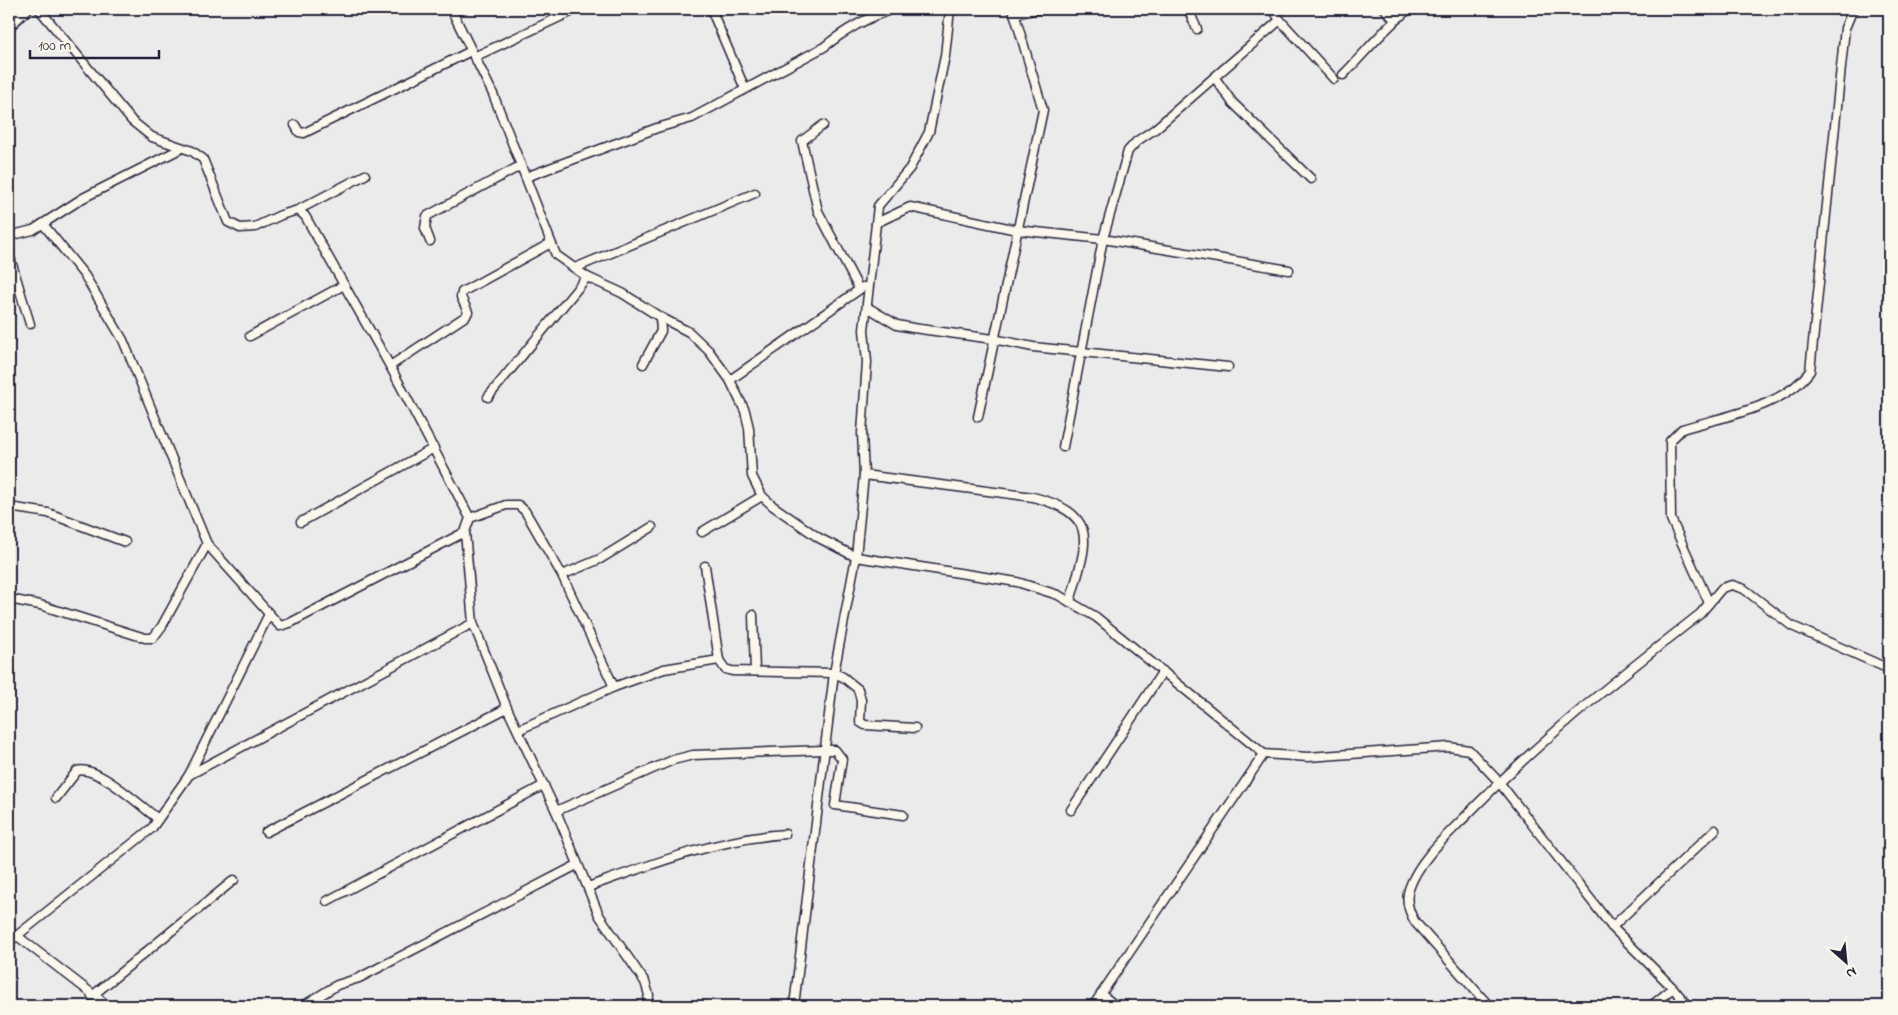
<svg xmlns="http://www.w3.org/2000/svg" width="1898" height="1015" font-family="'Indie Flower',sans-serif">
	<rect width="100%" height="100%" fill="#ecebec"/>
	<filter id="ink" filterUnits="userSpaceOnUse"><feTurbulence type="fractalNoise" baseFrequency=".02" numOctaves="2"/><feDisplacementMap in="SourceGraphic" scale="10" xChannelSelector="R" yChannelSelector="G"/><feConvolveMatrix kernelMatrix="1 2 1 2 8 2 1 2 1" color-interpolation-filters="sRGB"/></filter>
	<g filter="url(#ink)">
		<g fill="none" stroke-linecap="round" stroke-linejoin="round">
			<defs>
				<g id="street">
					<polyline points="39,9 132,121 152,137 192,151 203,159 228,222 240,228 255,227 281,215 298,210 305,216 390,366 470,518 465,532 473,623 507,708 556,811 599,915 645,982 649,995 646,1006"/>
					<polyline points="451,9 493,94 556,255 587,277 622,293 660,317 689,332 709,351 730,380 745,411 749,428 752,476 762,496 773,506 819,538 856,557 1017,582 1058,595 1096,617 1264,754 1308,757 1449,747 1469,750 1499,782 1612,927 1673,988 1688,1006"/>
					<polyline points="711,9 745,89"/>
					<polyline points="1188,9 1197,29"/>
					<polyline points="1385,9 1395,20"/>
					<polyline points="1014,14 1038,9"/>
					<polyline points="1280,20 1334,79"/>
					<polyline points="474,57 577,9"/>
					<path d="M1343 75C1365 53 1385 27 1409 9"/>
					<polyline points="1215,78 1232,102 1311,179"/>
					<polyline points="295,125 299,132 304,133 471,51"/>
					<polyline points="823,125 802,141 818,211 859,289"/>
					<path d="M526 177 657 128 692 118 824 47C846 29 866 18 892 9"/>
					<polyline points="298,210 365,175"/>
					<polyline points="876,223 910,207 1017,230 1103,239 1289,270"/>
					<polyline points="43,224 85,276 123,340 207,544 280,626 290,623 465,532"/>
					<polyline points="9,236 33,230 83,198 182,148"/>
					<polyline points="430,241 425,228 427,216 520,166"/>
					<polyline points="9,254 30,324"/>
					<polyline points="575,268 755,193"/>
					<polyline points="867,307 897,325 913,328 993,339 1033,347 1228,367"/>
					<polyline points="250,336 344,285"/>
					<polyline points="643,364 661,331 660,317"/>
					<polyline points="390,366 466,316 468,312 461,297 462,292 551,243"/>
					<polyline points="730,380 863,287"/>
					<polyline points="488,397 587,277"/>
					<polyline points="978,417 1043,110 1013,9"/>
					<polyline points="1063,447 1103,239 1128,151 1137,141 1155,129 1280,20 1273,9"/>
					<path d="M864 475 1033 497C1104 515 1085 546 1070 602"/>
					<polyline points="9,507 48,513 125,542"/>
					<polyline points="470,518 506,505 518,505 525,511 562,575 614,687 518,730"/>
					<polyline points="301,522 434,448"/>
					<polyline points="702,532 762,496"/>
					<polyline points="562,575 600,559 652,527"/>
					<polyline points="9,599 40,605 145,638 153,638 162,626 207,544"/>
					<path d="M1709 603 1671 519 1670 441 1682 429C1724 416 1783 408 1810 371L1845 28 1853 9"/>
					<polyline points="753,615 755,671"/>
					<polyline points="719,660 725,669 732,671 834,673 843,677 858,689 861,700 860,722 865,725 915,728"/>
					<polyline points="614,687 664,669 719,660 705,566"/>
					<polyline points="189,775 473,623"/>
					<path d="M56 798 77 771C96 764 142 807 158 819"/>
					<polyline points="1071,810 1163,671"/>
					<polyline points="556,811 673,760 693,755 824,750 835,750 842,759 835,805 903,815"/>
					<polyline points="266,832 507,708"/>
					<path d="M588 887C652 864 717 839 785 834"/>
					<polyline points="327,901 544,785"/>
					<polyline points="1612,927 1715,830"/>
					<polyline points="16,935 108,1006"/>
					<polyline points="9,942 152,828 189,775 269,614"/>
					<polyline points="1101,994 1116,1006"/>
					<polyline points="92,996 234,880"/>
					<polyline points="303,1006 337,985 359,978 577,865"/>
					<polyline points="794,1006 834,673 856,557 864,475 862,433 867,362 864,330 878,206 910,168 929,132 945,56 950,9"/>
					<polyline points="1093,1006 1264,754"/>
					<path d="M1489 1006 1415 922C1409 912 1405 901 1409 889 1418 862 1444 838 1464 818 1536 743 1618 678 1700 614L1722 588 1732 585 1744 589 1792 626 1889 669"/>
					<polyline points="1651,1006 1673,988"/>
				</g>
				<polyline id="primary" points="9,24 25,9"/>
			</defs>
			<use href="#street" stroke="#22223b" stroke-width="11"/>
			<use href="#primary" stroke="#22223b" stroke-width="16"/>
			<use href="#street" stroke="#fbf7ec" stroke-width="8"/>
			<use href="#primary" stroke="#fbf7ec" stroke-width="12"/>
		</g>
	</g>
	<rect width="1898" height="1015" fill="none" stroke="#fbf7ec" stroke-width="30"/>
	<rect x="15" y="15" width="1868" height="985" fill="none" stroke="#22223b" stroke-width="2" filter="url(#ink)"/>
	<g transform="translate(1846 962) rotate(153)" stroke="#fbf7ec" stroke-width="4" paint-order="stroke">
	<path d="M0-4L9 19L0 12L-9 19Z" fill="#22223b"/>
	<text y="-8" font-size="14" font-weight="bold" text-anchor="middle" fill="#22223b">N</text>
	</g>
	<path d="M30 50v8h129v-8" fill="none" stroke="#22223b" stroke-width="2.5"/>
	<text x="38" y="50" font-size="15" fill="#22223b" stroke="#fbf7ec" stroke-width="4" paint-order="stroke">100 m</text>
</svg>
